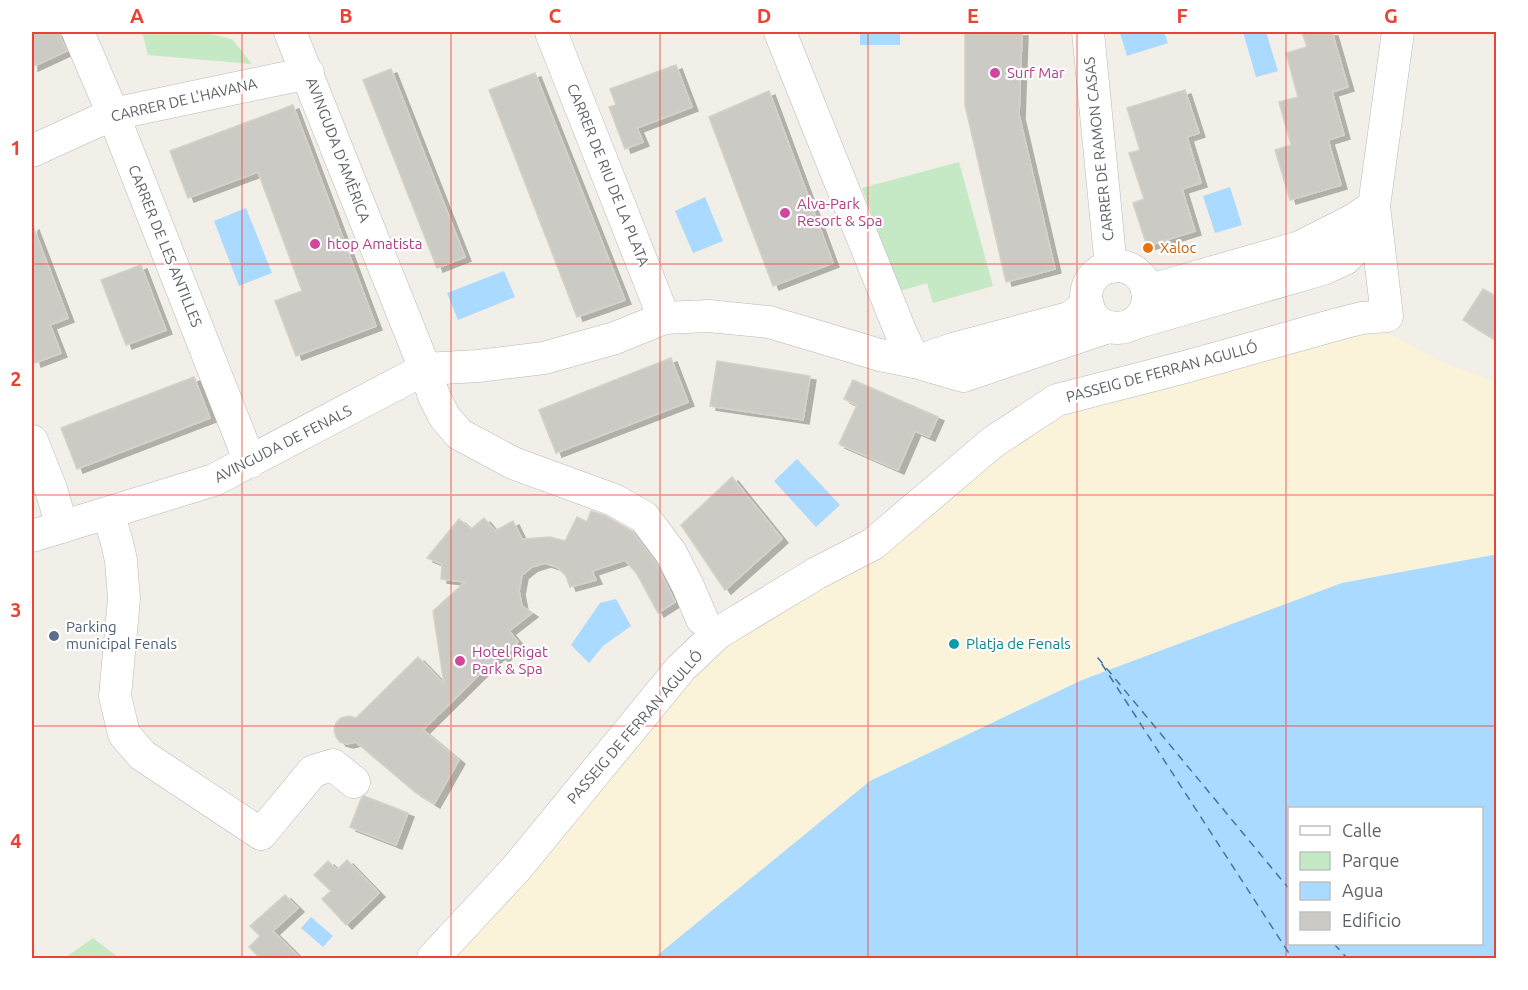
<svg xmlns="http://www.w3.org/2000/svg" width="1528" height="990" font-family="Ubuntu,sans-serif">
	<defs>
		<filter id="shadow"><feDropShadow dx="6" dy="4" stdDeviation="0" flood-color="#0004"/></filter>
	</defs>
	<rect width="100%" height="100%" fill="#f1efe8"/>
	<g fill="#c5e8c5">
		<polygon points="142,32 201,32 232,39 252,64 148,55"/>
		<polygon points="959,162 993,286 933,303 927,283 900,291 862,188"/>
		<polygon points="93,938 119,958 65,958"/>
	</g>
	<polygon fill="#fbf3d9" points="1379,328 1439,361 1496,382 1496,555 1342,583 1082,680 870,781 654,958 449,958 595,788 709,661 753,627 890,546 1056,414"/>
	<g fill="#aadaff" fill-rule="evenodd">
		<rect x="860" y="32" width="40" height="13"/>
		<polygon points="1126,32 1164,32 1168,43 1127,56 1120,33"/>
		<polygon points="1243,32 1266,32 1278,71 1256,77"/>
		<polygon points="1230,187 1242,225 1215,233 1203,196"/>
		<polygon points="705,197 723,241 693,253 675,211"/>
		<polygon points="246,208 272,273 239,286 214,221"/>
		<polygon points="504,271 515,297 458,320 447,293"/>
		<polygon points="797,459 840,505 816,527 774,481"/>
		<path d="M1493 555H1496V958H654L870 781 1082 680 1342 583ZM1290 808H1482V944H1290Z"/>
		<polygon points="616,599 631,626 603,646 589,663 571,645 600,603"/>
		<polygon points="311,917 333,936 323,947 301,928"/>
	</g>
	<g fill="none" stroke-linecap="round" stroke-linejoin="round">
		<g stroke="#4174aa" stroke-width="1.5" stroke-dasharray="8 6" stroke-linecap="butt">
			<polyline points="1290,890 1098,658 1292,958"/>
			<polyline points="1334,944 1347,958"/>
		</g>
	</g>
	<g fill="#cccac5" stroke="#d6d1c6" stroke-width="1.5" filter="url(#shadow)">
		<polygon points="32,32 60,32 61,39 67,51 32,67"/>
		<polygon points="965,32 1022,32 1019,115 1055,269 1006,282 965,105"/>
		<polygon points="1302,32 1332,32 1348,87 1332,92 1344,135 1328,140 1341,185 1290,200 1275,150 1291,145 1279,102 1298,97 1286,53 1307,47"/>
		<polygon points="676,65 692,107 637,128 643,142 625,149 609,107 616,105 610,89"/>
		<polygon points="391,69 465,257 437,268 363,80"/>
		<polygon points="535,73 625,300 577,317 489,90"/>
		<polygon points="1185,90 1199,133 1187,137 1201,183 1182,189 1195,231 1147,246 1133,203 1144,199 1129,153 1140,150 1127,108"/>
		<polygon points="769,91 833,263 773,286 709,117"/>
		<polygon points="293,105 376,326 296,356 275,301 302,291 258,172 188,198 170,151"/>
		<polygon points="33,226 68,318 50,325 61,353 35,363 32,352 32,227"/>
		<polygon points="141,265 166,330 126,345 101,280"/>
		<polygon points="1483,289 1497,297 1497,341 1463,320"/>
		<polygon points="671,358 688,402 556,453 539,410"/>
		<polygon points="717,361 810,376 803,420 710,406"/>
		<polygon points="194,377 210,418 77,469 61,428"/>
		<polygon points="853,380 938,417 929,437 915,431 898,470 839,444 857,405 844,399"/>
		<polygon points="732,477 782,539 725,590 681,525"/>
		<polygon points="591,511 606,516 632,531 656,563 675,602 658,613 637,574 625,560 592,571 596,580 570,587 566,576 557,567 545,563 532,567 522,575 519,591 522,606 532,613 509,631 518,642 503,658 499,655 423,730 459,760 434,804 416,793 356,742 347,744 340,742 336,737 334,730 336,723 341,718 349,716 356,718 418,657 444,684 433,611 465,582 441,579 442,564 427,558 459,519 471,529 484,518 495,531 513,521 522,539 550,537 565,541 577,517 587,522"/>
		<polygon points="364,796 408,813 396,845 350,827 361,799"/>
		<polygon points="347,860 379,893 346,925 322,899 331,891 314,875 328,861 337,870"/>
		<polygon points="285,895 298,908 273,931 300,958 260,958 249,947 260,936 250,926"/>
	</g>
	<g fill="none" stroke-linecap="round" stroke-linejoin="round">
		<defs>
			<g id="minor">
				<polyline points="78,32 113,114 250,462"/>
				<polyline points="290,32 425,369 434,396 444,416 459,434 513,463 614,500 644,517 671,553 688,586 702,619"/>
				<polyline points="551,32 664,318"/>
				<polyline points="780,32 901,333 915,362"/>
				<polyline points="1088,32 1111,267"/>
				<polyline points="32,151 113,114 308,73"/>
				<circle cx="1117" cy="297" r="31"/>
				<polyline points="1147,291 1300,247 1353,220 1374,206"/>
				<polyline points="1135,323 1323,269 1345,259 1359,245 1374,206 1398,32"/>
				<polyline points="915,362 953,349 1069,318 1088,305"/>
				<polyline points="32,441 51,489 62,527"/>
				<polyline points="108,513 116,539 121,560 124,599 115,696 124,734 142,755 261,834 313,771 333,765 354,782"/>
				<polyline points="32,536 214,480 425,369 478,366 544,358 615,338 664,318 709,316 769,322 880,355 915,362 963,376 1108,327"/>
				<polyline points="433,958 515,870 681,668 718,633 817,573 873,544 993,442 1057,400 1185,367 1338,324 1362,318 1387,316 1374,206"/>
			</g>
		</defs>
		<use href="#minor" stroke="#b5b8bc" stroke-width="33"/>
		<use href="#minor" stroke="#fff" stroke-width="32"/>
	</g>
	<path fill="none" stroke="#ea4335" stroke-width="1.5" stroke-opacity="0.55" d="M242 32V958M451 32V958M660 32V958M868 32V958M1077 32V958M1286 32V958M32 264H1496M32 495H1496M32 726H1496"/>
	<g fill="#d1479c" stroke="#fff" stroke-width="2">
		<circle cx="995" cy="73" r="6"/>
		<circle cx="785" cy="213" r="6"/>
		<circle cx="315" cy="244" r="6"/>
		<circle cx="460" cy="661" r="6"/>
	</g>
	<circle fill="#e8710a" stroke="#fff" stroke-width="2" cx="1148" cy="248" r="6"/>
	<circle fill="#5c6f8a" stroke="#fff" stroke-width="2" cx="54" cy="636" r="6"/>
	<circle fill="#0f9aa8" stroke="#fff" stroke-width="2" cx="954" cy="644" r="6"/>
	<g text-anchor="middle" stroke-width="4.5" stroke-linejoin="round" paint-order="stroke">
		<g font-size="15" fill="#b23c85" stroke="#fff" text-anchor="start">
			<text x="1007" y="78">Surf Mar</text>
			<text x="797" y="209">Alva-Park<tspan x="797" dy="17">Resort &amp; Spa</tspan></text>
			<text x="327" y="249">htop Amatista</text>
			<text x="472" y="657">Hotel Rigat<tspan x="472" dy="17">Park &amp; Spa</tspan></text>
		</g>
		<g font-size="15" fill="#5f6368" stroke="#fff">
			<text transform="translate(184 100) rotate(-13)" y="5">CARRER DE L'HAVANA</text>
			<text transform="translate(1099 149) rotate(-96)" y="5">CARRER DE RAMON CASAS</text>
			<text transform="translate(338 150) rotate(69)" y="5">AVINGUDA D'AMÈRICA</text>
			<text transform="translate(608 175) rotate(68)" y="5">CARRER DE RIU DE LA PLATA</text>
			<text transform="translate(165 246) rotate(68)" y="5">CARRER DE LES ANTILLES</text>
			<text transform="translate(1162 372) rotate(-15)" y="5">PASSEIG DE FERRAN AGULLÓ</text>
			<text transform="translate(283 444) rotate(-27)" y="5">AVINGUDA DE FENALS</text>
			<text transform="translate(635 727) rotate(-49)" y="5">PASSEIG DE FERRAN AGULLÓ</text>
		</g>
		<g font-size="15" fill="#c56008" stroke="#fff" text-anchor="start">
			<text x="1160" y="253">Xaloc</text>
		</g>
		<g font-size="15" fill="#4e5e75" stroke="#fff" text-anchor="start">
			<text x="66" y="632">Parking<tspan x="66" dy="17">municipal Fenals</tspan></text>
		</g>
		<g font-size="15" fill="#0d838f" stroke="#fff" text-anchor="start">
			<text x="966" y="649">Platja de Fenals</text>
		</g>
	</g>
	<rect width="1528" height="990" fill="none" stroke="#ffffff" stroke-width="66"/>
	<rect x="1288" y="807" width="195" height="138" fill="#ffffff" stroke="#bfc1c3" stroke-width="1.5"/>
	<rect x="1300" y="826" width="30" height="9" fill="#ffffff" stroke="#bfc1c3" stroke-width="1.5"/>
	<text x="1342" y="837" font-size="18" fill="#5f6368">Calle</text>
	<rect x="1300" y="852" width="30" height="18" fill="#c5e8c5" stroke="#bfc1c3" stroke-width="1.5"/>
	<text x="1342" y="867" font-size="18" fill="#5f6368">Parque</text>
	<rect x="1300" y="882" width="30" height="18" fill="#aadaff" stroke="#bfc1c3" stroke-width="1.5"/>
	<text x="1342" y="897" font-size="18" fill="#5f6368">Agua</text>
	<rect x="1300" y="912" width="30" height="18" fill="#cccac5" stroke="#bfc1c3" stroke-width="1.5"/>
	<text x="1342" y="927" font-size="18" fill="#5f6368">Edificio</text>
	<rect x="33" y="33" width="1462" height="924" fill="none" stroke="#ea4335" stroke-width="2"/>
	<g font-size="20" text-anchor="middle" font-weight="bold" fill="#ea4335">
		<text x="137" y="23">A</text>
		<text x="346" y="23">B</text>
		<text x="555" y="23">C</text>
		<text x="764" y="23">D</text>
		<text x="973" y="23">E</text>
		<text x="1182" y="23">F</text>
		<text x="1391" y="23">G</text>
		<text x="16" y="155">1</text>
		<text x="16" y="386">2</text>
		<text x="16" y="617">3</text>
		<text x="16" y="848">4</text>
	</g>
</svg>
